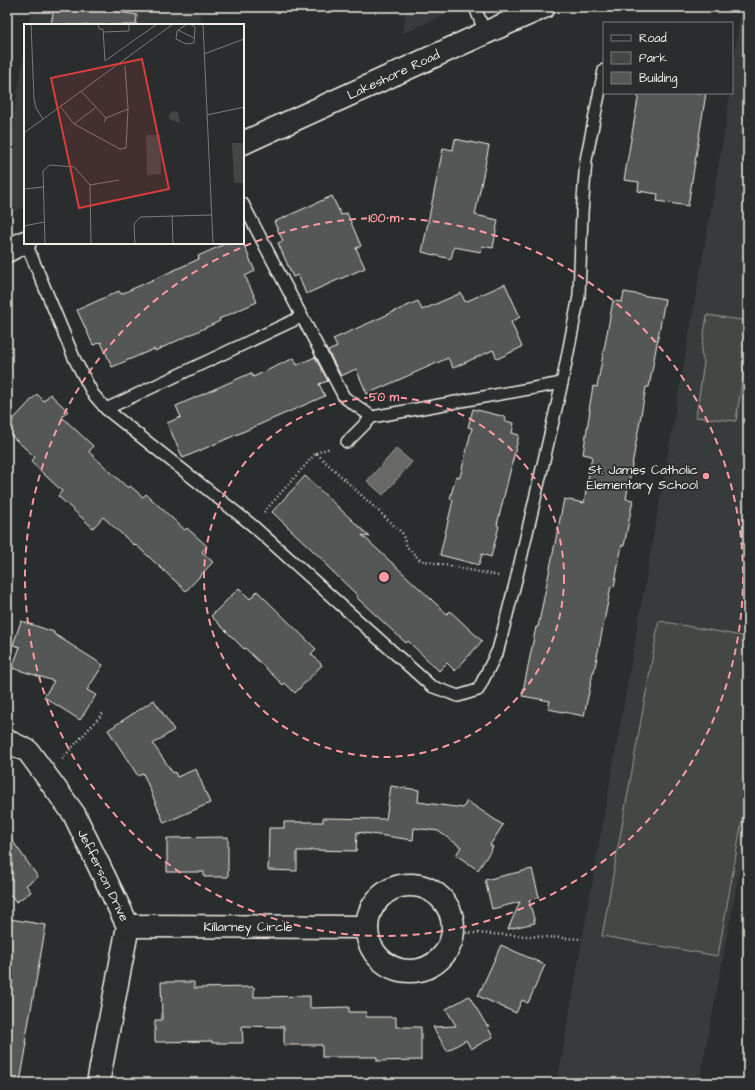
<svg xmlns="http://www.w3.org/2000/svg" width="755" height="1090" font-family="'Architects Daughter',sans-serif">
	<rect width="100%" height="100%" fill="#2a2d2e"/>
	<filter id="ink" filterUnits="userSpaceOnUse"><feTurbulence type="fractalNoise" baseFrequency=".025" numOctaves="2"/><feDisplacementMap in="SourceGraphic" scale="8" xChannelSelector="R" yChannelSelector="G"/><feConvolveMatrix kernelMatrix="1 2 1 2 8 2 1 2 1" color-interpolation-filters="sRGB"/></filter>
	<g filter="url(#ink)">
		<g fill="#373a3a">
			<polygon points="32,7 195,7 205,25 29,25"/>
			<polygon points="407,7 463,7 402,34"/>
			<polygon points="741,7 748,7 748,828 699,1083 557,1083 726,124 730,93 732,93 732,77"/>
			<polygon points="25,47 25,207 11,213 7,201 7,156"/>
		</g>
		<g fill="#444645" stroke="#9c9c96">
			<polygon points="707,315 748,321 748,358 745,361 736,421 696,417 704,362 701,353"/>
			<polygon points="659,621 748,637 748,787 718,956 602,936"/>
		</g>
		<polygon fill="#676866" stroke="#9f9f9a" points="396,449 412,462 383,495 367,481"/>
		<g fill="#555756" stroke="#f4f1e8">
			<polygon points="54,7 92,7 137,15 136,25 51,25"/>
			<polygon points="639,93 706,93 688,206 657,201 658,194 638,191 639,182 624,180"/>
			<polygon points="455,139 489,146 475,215 498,220 493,248 482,246 481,252 454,247 451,259 422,252 443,148 453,150"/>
			<polygon points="332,196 341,215 347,213 361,246 356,248 365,268 306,294 298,275 293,277 278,243 283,241 274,222"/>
			<polygon points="227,243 243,243 255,271 245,276 257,302 219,319 220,321 155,351 154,349 112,367 101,342 93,345 77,310 119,291 121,294 199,259 198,256"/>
			<polygon points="505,284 520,317 511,322 522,347 497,359 493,350 453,368 448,358 367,394 356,369 341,376 328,351 337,347 333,339 418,301 422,310 461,293 465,302"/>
			<polygon points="624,292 665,299 649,387 646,387 626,499 633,500 624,546 622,545 614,587 611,586 594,672 593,672 584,716 548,709 550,701 522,696 536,627 538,627 564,499 584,503 592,456 583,454 590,410 589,410 593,386 597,387 613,301 622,302"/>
			<polygon points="315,357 328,381 319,384 325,396 183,458 167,423 181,417 176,406 251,373 253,377 294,358 297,365"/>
			<polygon points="37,394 44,401 50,394 68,411 62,417 93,446 89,452 128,488 130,486 143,497 146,494 185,530 187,528 207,546 202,552 213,562 186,591 136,545 135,546 103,517 93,528 58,496 62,491 31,462 35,457 7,432 7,426"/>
			<polygon points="473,409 506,417 505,421 514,423 512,433 519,435 497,525 499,526 491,557 482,554 479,565 440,555 453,500 450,499 456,476 460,477 472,428 468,427"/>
			<polygon points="305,476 370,537 362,535 447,614 450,611 482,641 455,671 447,663 439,671 408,641 406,643 356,597 358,596 325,564 326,563 272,512"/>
			<polygon points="239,588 250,599 257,591 316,649 311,654 322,665 295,693 285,683 283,685 245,648 244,649 211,616"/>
			<polygon points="21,621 54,632 54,634 103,665 87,690 96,695 80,720 44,697 54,681 12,668 20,647 13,645"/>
			<polygon points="154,700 174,730 153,744 173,773 175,772 177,777 196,769 210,803 164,823 143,773 138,776 108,730"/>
			<polygon points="391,786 419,790 418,802 463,808 467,801 503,825 490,845 493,847 478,870 456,855 461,847 438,831 414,828 413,840 357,832 356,851 311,850 311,851 297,851 297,871 268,870 269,828 284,828 284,822 323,822 323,818 386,819"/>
			<polygon points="7,833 38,877 26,885 31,892 16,902 11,895 7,897"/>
			<polygon points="228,837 228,877 204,877 204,872 167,872 167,838"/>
			<polygon points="532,869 539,897 529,900 535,923 508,929 520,902 492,909 485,880"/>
			<polygon points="10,919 46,925 25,1043 27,1043 20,1083 7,1083 7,936"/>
			<polygon points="501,945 545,965 528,1003 522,1000 516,1013 478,996"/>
			<polygon points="161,982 194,982 194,988 254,987 254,997 310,996 310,1008 349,1007 349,1012 366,1012 366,1017 396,1017 396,1027 421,1027 421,1060 377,1061 377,1057 322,1057 322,1045 284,1045 284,1027 242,1026 243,1043 212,1043 212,1041 155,1042 155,1020 162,1020"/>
			<polygon points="469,996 487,1026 490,1026 488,1028 493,1037 471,1049 466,1040 447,1051 433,1027 456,1026 446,1009"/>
		</g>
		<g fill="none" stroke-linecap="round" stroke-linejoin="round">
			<defs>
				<g id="service">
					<polyline points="475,7 485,33"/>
					<polyline points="243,204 344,397 372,417"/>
					<polyline points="26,243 75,360 93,394 106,409 252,525 431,686 458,696 478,690 498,650 516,580 562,383 579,296 582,213 586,160 604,70"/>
					<polyline points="106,409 301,317"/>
					<polyline points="347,442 372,417 562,383"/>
				</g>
				<g id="minor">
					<polyline points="7,741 28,751 74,814 128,926 98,1083"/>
					<circle cx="410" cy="928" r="43"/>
					<polyline points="128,926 367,927"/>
				</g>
				<g id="secondary">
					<polyline points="243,143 485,33 544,7"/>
					<polyline points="7,251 25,242"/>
				</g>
			</defs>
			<use href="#service" stroke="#f4f1e8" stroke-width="14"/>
			<use href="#minor" stroke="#f4f1e8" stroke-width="25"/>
			<use href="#secondary" stroke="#f4f1e8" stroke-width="25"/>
			<g stroke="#f4f1e8" stroke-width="2.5" stroke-dasharray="1 3" stroke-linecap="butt">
				<polyline points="316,453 330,448"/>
				<polyline points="264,512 316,453 402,533 407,547 420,560 499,576"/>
				<polyline points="62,759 103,713"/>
				<polyline points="454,932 582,939"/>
			</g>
			<use href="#service" stroke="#2a2d2e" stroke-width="11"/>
			<use href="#minor" stroke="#2a2d2e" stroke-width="22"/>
			<use href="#secondary" stroke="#2a2d2e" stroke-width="22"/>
		</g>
	</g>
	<g fill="none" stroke="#ff9aa2" stroke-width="2" stroke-dasharray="7 5">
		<circle cx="384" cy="577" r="180"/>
		<circle cx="384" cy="577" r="359"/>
	</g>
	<circle fill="#ff9aa2" stroke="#2a2d2e" stroke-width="1.5" cx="706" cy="476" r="4"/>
	<g text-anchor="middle" stroke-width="3.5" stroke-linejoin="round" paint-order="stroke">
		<g font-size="13" fill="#f4f1e8" stroke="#2a2d2e">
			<text transform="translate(393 74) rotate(-25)" y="5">Lakeshore Road</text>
			<text transform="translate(104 875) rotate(64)" y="5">Jefferson Drive</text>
			<text x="248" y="931">Killarney Circle</text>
		</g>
		<g font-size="13" fill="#f4f1e8" stroke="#2a2d2e" text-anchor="end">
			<text x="698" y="474">St. James Catholic<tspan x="698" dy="15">Elementary School</tspan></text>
		</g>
	</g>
	<g transform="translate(24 24)">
		<rect width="220" height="220" fill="#2a2d2e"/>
		<path d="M149 87 154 88 156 99 145 95V91ZM122 111H136L137 150 123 151ZM208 119H220V159H210Z" fill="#444645"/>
		<path fill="none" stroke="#7b7b78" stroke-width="1" d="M7 0 10 75 12 84 19 95M74 0 75 5H79L81 37 133 0M163 0 153 7 152 15 162 20 170 19 171 3 166 0M179 0 189 220M154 6 170 14M79 8 105 7V0M180 30 220 15M57 67 82 94M36 82 50 100 96 125 102 124 104 85 101 42M183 91 220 83M80 98 82 94 104 85M50 100 71 84M0 109 149 0M66 161 95 156M0 165 19 163M148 191 149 220M0 202 20 198M21 220 19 147 26 141 50 143 66 161 67 220M111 220 110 200 116 193 187 191"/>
		<path fill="#d93c3b" fill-opacity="0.15" stroke="#d93c3b" stroke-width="2" d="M118 35 145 165 55 184 27 54Z"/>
		<rect width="220" height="220" fill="none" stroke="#f4f1e8" stroke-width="2"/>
	</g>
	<circle cx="384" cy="577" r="6" fill="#ff9aa2" stroke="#2a2d2e" stroke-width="2"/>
	<g font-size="12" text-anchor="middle" font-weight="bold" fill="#ff9aa2" stroke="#2a2d2e" stroke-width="3.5" stroke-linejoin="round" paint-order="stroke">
		<text x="384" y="222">100 m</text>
		<text x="384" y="401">50 m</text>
	</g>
	<rect width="755" height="1090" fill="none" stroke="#2a2d2e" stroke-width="24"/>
	<rect x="12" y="12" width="731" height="1066" fill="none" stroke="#f4f1e8" stroke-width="1.5" filter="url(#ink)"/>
	<rect x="603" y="22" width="130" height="72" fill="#2a2d2e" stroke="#7b7b78"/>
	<rect x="611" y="35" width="20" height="6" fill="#2a2d2e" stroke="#7b7b78"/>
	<text x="639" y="42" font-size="12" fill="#f4f1e8">Road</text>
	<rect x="611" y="52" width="20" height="12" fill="#444645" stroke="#7b7b78"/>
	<text x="639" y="62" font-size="12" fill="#f4f1e8">Park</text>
	<rect x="611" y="72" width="20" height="12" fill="#555756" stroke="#7b7b78"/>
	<text x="639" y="82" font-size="12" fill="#f4f1e8">Building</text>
</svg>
